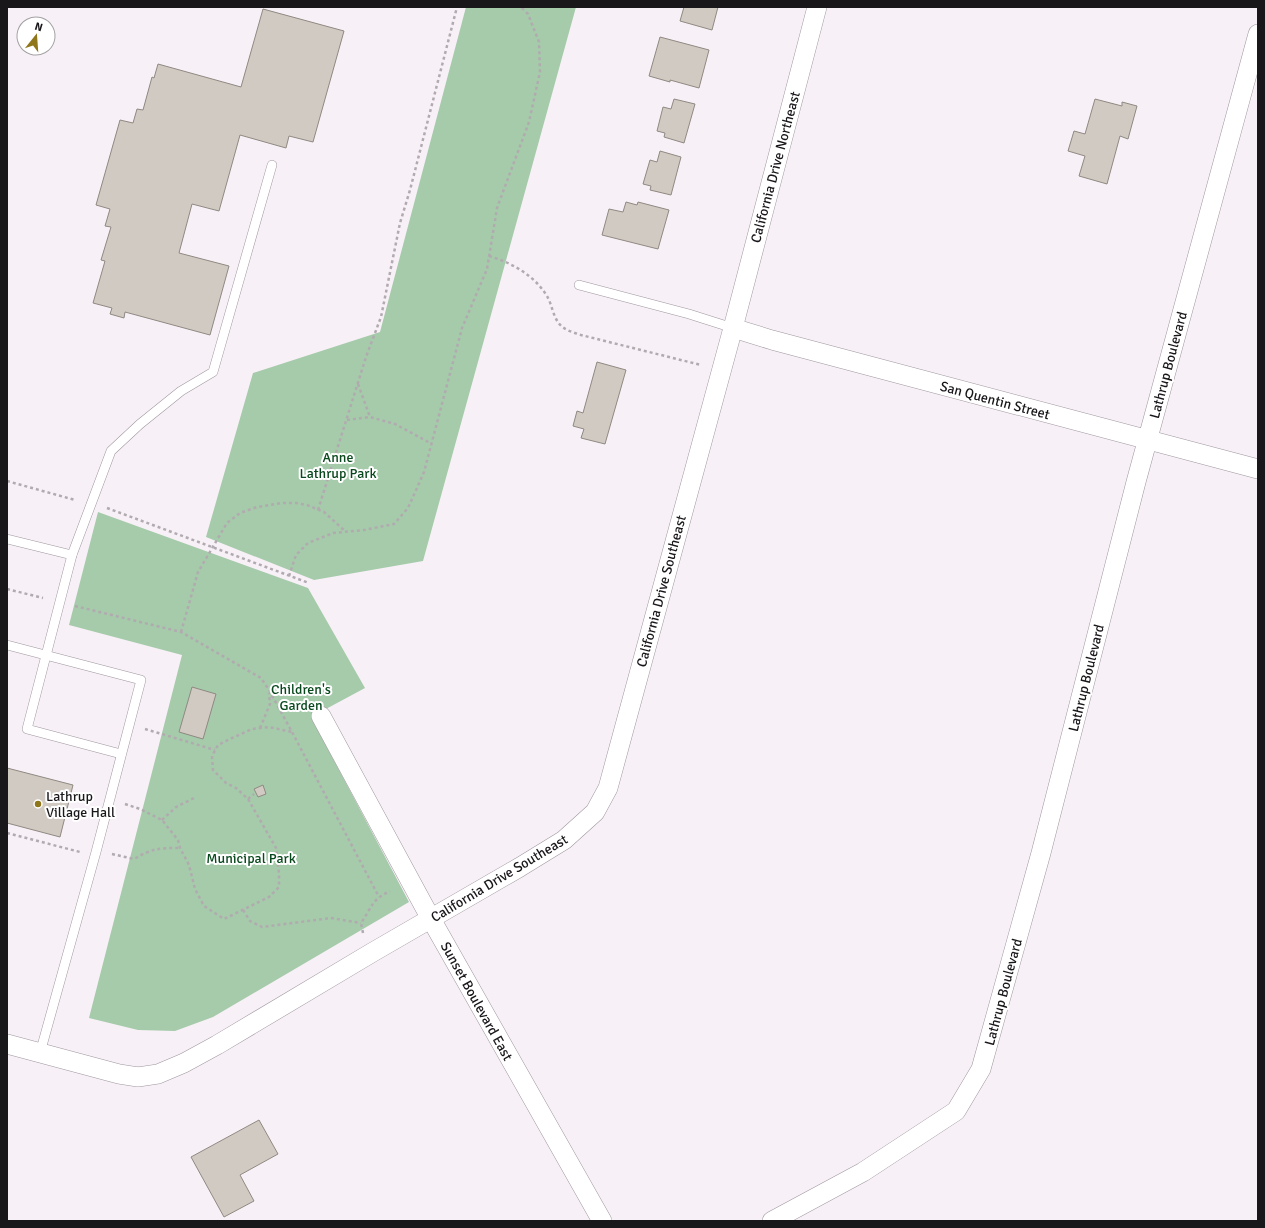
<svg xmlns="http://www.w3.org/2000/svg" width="1265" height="1228" font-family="Signika,sans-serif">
	<rect width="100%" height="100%" fill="#f8f0f7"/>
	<g fill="#a5cbaa">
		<polygon points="466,7 576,7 423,561 314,580 206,537 253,373 380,332"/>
		<polygon points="98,512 308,588 365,688 311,717 409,902 213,1017 175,1031 138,1030 89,1018 182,655 69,625"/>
	</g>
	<g fill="#d0cac2" stroke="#8f8982">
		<polygon points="684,7 718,7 712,30 680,21"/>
		<polygon points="263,9 344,31 313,142 289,136 286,148 240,135 219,211 192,204 179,253 229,266 210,335 125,312 124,318 110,314 112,308 93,303 105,261 101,260 111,227 105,226 110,209 96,205 120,120 133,123 137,109 143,110 152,77 154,78 158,64 241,87"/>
		<polygon points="660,37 709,50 699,88 670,80 670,82 649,76"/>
		<polygon points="674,99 695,104 684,143 664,137 665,133 657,131 663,107 671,109"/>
		<polygon points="1095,99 1122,106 1122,102 1137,106 1128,139 1120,136 1107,184 1079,176 1085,156 1068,151 1074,131 1085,134"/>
		<polygon points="660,151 681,157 671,195 650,190 651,186 643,184 650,160 657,162"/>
		<polygon points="626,202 637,205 638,202 669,210 658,249 602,235 609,209 623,212"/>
		<polygon points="597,362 626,370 605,444 581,438 584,429 573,426 577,411 583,413"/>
		<polygon points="192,687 216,694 203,739 179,732"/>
		<polygon points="7,768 73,785 60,837 7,823"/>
		<polygon points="263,785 266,794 258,797 254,789"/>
		<polygon points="259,1120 278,1154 240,1175 254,1201 224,1217 191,1157"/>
	</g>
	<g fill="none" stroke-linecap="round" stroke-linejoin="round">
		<defs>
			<g id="lane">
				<polyline points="579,285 689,314 733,328"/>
				<polyline points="7,539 72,555"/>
				<polyline points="7,645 141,680 96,852 40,1053"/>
				<polyline points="121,754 27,729 72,555 111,451 140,424 181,391 213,372 272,165"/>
			</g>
			<g id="street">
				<polyline points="733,328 772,340 1258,469"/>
				<polyline points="321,716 431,919 602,1221"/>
				<polyline points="7,1044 119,1074 138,1077 158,1074 184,1063 217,1045 373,952 520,867 564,840 595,812 608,788 733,328 817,7"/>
				<polyline points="772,1221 863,1172 956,1111 981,1069 1041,853 1136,482 1258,34"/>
			</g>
		</defs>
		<use href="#lane" stroke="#9f979e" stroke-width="10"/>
		<use href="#street" stroke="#9f979e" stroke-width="20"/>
		<g stroke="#b1abb0" stroke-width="2.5" stroke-dasharray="3 3" stroke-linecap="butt">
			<path d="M489 256C512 263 534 275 547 296 553 306 553 321 564 328 568 331 575 333 581 335L701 365"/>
			<polyline points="358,384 370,417"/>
			<polyline points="347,420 370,417 395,424 432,444"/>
			<polyline points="7,481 75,500"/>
			<polyline points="107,508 309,583"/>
			<polyline points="318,510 366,357 381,317 400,223 410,190 457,7"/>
			<polyline points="289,576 296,555 308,543 333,533 364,530 394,524 408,508 424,472 462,328 487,269 497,208 529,122 540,72 539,42 528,14 521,7"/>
			<polyline points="7,589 43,598"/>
			<polyline points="75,606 181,632 261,678 269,690 292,732 379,897"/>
			<polyline points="181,632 198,572 227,523 240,513 257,507 282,503 296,503 307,505 324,512 346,532"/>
			<polyline points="260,728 270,704 269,693"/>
			<polyline points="145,729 215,750"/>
			<polyline points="248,799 254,794"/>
			<polyline points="125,804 140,809 162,820 178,840 180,848 189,865 195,889 204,906 224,919 269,897 279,887 279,874 276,848 248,799 236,788 226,783 213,770 212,756 218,745 232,738 252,729 269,727 292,732"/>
			<polyline points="162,820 176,807 196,797"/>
			<polyline points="7,833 80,852"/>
			<path d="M112 854 134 859C153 848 159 848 180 848"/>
			<polyline points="243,910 250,921 262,927 331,918 361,923"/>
			<path d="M363 933 361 923C373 906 370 901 390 891"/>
		</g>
		<use href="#lane" stroke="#fff" stroke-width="9"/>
		<use href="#street" stroke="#fff" stroke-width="19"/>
	</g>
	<circle fill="#8f761b" stroke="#fff" stroke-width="1.5" cx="38" cy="804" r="4"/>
	<g text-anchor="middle" stroke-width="4" stroke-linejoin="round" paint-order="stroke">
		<g font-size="14" fill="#1a171a" stroke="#fff">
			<text transform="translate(775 167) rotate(-75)" y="5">California Drive Northeast</text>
			<text transform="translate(1168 365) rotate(-75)" y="5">Lathrup Boulevard</text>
			<text transform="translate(995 400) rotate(15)" y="5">San Quentin Street</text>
			<text transform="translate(661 591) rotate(-75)" y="5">California Drive Southeast</text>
			<text transform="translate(1086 678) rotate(-76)" y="5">Lathrup Boulevard</text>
			<text transform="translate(499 878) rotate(-31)" y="5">California Drive Southeast</text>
			<text transform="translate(1003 992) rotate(-75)" y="5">Lathrup Boulevard</text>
			<text transform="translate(477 1001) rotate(61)" y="5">Sunset Boulevard East</text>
		</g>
		<g font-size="14" fill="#07481c" stroke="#fff">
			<text x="338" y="462">Anne<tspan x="338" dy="16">Lathrup Park</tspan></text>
			<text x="301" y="694">Children's<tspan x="301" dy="16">Garden</tspan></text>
			<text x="251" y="863">Municipal Park</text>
		</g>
		<g font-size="14" fill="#1a171a" stroke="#fff" text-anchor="start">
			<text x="46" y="801">Lathrup<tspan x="46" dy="16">Village Hall</tspan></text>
		</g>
	</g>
	<rect width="1265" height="1228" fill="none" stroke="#1a171a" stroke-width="16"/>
	<g transform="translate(36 36) rotate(17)"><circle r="19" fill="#ffffff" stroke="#a3a2a3"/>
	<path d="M0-3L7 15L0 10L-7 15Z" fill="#8f761b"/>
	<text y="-6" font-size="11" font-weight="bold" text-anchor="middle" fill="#1a171a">N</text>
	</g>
</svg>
